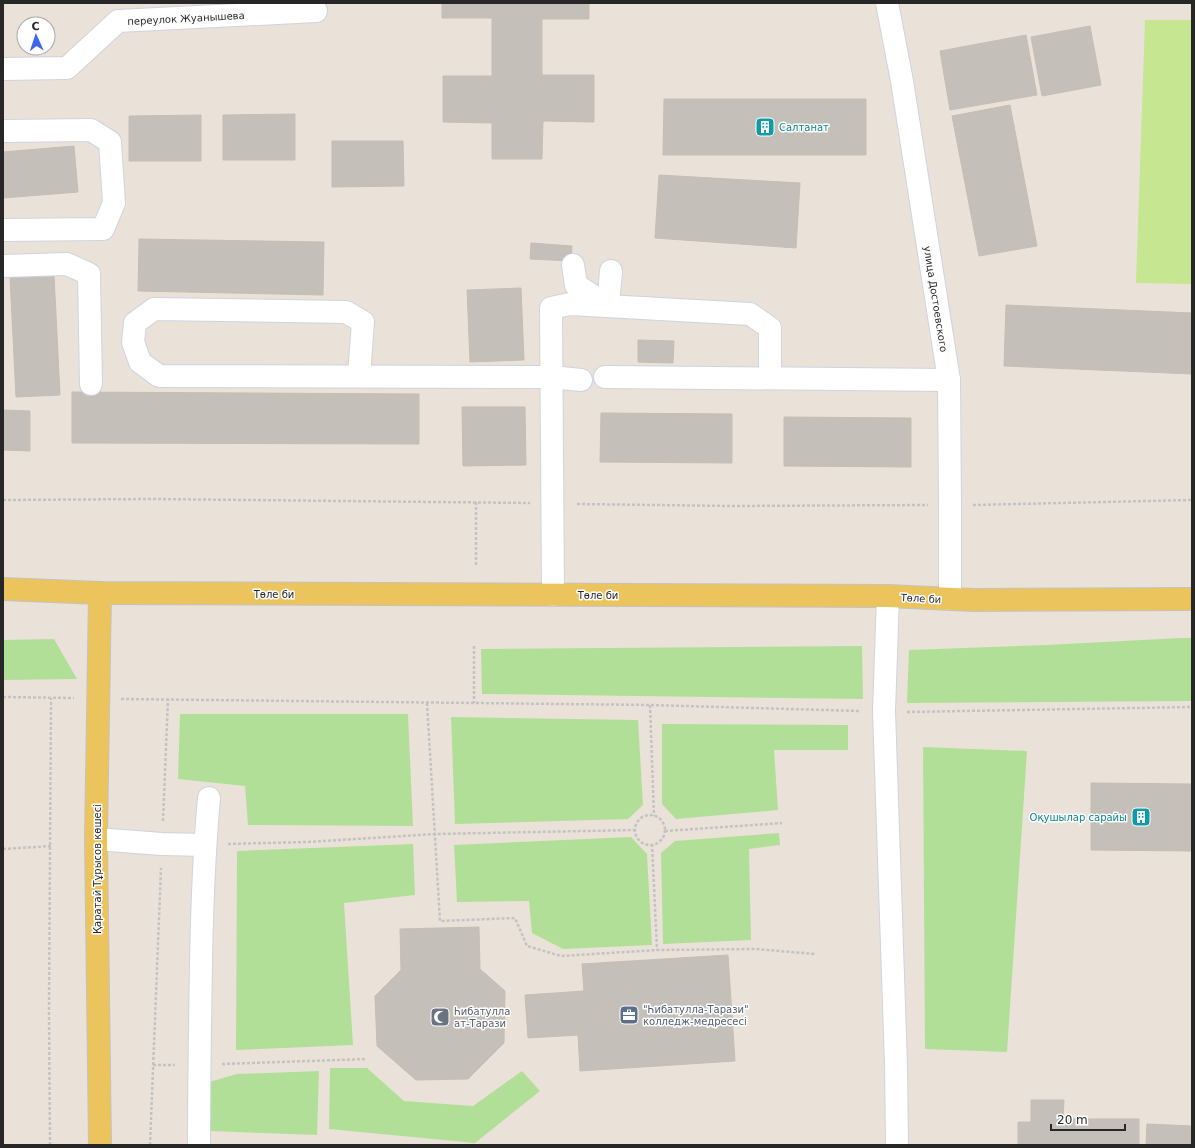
<svg xmlns="http://www.w3.org/2000/svg" width="1195" height="1148" font-family="'DejaVu Sans',sans-serif">
	<rect width="100%" height="100%" fill="#eae2d9"/>
	<g fill="#b2df97">
		<polygon points="1181,638 1192,638 1192,701 907,703 909,650 1046,645"/>
		<polygon points="54,639 77,679 3,680 3,640"/>
		<polygon points="862,646 863,699 482,694 481,649"/>
		<polygon points="180,714 408,714 413,826 248,825 245,786 178,779"/>
		<polygon points="451,717 638,720 643,805 628,819 455,824"/>
		<polygon points="662,724 848,725 848,750 774,750 778,810 676,819 662,804"/>
		<polygon points="923,747 1027,751 1007,1052 925,1049"/>
		<polygon points="779,833 780,845 749,849 751,940 663,944 661,853 675,841"/>
		<polygon points="631,837 647,854 652,945 563,949 532,933 529,901 457,902 454,845"/>
		<polygon points="413,844 415,895 344,903 353,1045 236,1050 237,851"/>
		<polygon points="330,1068 367,1068 404,1101 473,1106 522,1071 540,1091 475,1143 329,1129"/>
		<polygon points="319,1071 317,1135 209,1131 209,1082 237,1074"/>
	</g>
	<polygon fill="#c6e692" points="1145,20 1192,20 1192,284 1136,283"/>
	<g fill="#c5bfb9" stroke="#c5beb3">
		<polygon points="442,3 589,3 589,19 542,19 542,75 594,75 594,122 543,121 542,159 492,159 492,123 443,122 443,76 492,76 492,18 442,18"/>
		<polygon points="1090,26 1101,85 1042,96 1031,37"/>
		<polygon points="1026,35 1037,95 950,110 940,51"/>
		<polygon points="664,99 866,99 866,155 663,155"/>
		<polygon points="1010,105 1037,246 979,256 952,116"/>
		<polygon points="295,114 295,160 223,160 223,115"/>
		<polygon points="201,115 201,161 129,161 129,116"/>
		<polygon points="332,141 403,141 404,186 332,187"/>
		<polygon points="74,146 78,192 3,198 3,152"/>
		<polygon points="659,175 800,183 796,248 655,238"/>
		<polygon points="139,239 324,242 323,295 138,291"/>
		<polygon points="531,243 572,246 571,261 530,259"/>
		<polygon points="54,275 60,395 16,397 10,277"/>
		<polygon points="521,288 524,360 470,362 467,290"/>
		<polygon points="1006,305 1192,313 1192,374 1004,366"/>
		<polygon points="638,340 674,341 673,363 638,362"/>
		<polygon points="72,392 419,394 419,444 72,443"/>
		<polygon points="462,407 525,407 526,465 463,466"/>
		<polygon points="3,410 30,411 30,451 3,450"/>
		<polygon points="601,413 732,414 732,463 600,462"/>
		<polygon points="784,417 911,418 911,467 784,466"/>
		<polygon points="1091,783 1192,784 1192,851 1091,850"/>
		<polygon points="479,927 480,969 505,991 504,1043 468,1079 416,1080 377,1046 375,996 401,970 400,929"/>
		<polygon points="728,955 735,1061 580,1071 578,1035 528,1038 525,995 584,991 582,964"/>
		<polygon points="1031,1100 1064,1100 1063,1119 1139,1119 1139,1145 1018,1145 1018,1122 1031,1122"/>
		<polygon points="1147,1124 1192,1126 1192,1145 1146,1145"/>
	</g>
	<g fill="none" stroke-linecap="round" stroke-linejoin="round">
		<defs>
			<g id="minor">
				<polyline points="887,3 902,81 949,380 950,505 950,599"/>
				<polyline points="3,69 67,68 118,21 316,11"/>
				<polyline points="3,131 91,130 110,142 114,203 103,229 3,230"/>
				<polyline points="573,265 576,285 608,306 611,271"/>
				<polyline points="3,266 67,264 89,274 91,384"/>
				<polyline points="359,376 363,322 346,312 154,309 135,323 133,342 140,362 159,376 551,377 581,380"/>
				<polyline points="605,377 949,380"/>
				<polyline points="553,595 551,308 570,304 750,314 770,328 770,378"/>
				<polyline points="888,596 884,711 896,1064 897,1145"/>
				<polyline points="96,839 162,844 205,845"/>
				<path d="M199 1145C199 1084 200 1023 201 962 202 908 204 853 209 798"/>
			</g>
			<g id="major">
				<polyline points="3,589 100,593 888,596 974,600 1192,599"/>
				<polyline points="100,1145 96,839 100,593"/>
			</g>
		</defs>
		<use href="#minor" stroke="#cfd3e0" stroke-width="24"/>
		<use href="#major" stroke="#c3c3c3" stroke-width="24"/>
		<g stroke="#c3c3c3" stroke-width="2.5" stroke-dasharray="3 2" stroke-linecap="butt">
			<polyline points="3,500 154,499 530,503"/>
			<polyline points="476,502 476,565"/>
			<polyline points="577,504 731,506 928,505"/>
			<polyline points="973,505 1192,500"/>
			<polyline points="474,646 474,703"/>
			<polyline points="3,697 74,698"/>
			<polyline points="121,699 650,705 860,711"/>
			<polyline points="427,703 440,921 515,918 527,946 561,956 657,950 756,949 815,954"/>
			<polyline points="650,705 654,816"/>
			<polyline points="907,712 1192,707"/>
			<circle cx="650" cy="830" r="15"/>
			<polyline points="163,821 168,699"/>
			<polyline points="665,831 782,823"/>
			<polyline points="228,844 307,842 435,834 635,830"/>
			<polyline points="652,844 657,950"/>
			<polyline points="3,849 51,846"/>
			<polyline points="222,1064 366,1059"/>
			<polyline points="153,1065 175,1065"/>
			<polyline points="50,1145 49,1010 51,698"/>
			<polyline points="150,1145 161,868"/>
		</g>
		<use href="#minor" stroke="#fff" stroke-width="22"/>
		<use href="#major" stroke="#ebc45d" stroke-width="22"/>
	</g>
	<defs>
		<symbol id="building-square" viewBox="-11 -11 22 22"><rect x="-9" y="-9" width="18" height="18" rx="4" fill="#0f9aa8" stroke="#fff"/><path d="M-4-6H4V6H1V3H-1V6H-4ZM-2.5-4.3h1.7v1.8h-1.7ZM.8-4.3h1.7v1.8H.8ZM-2.5-1h1.7V.8h-1.7ZM.8-1h1.7V.8H.8Z" fill="#fff"/></symbol>
		<symbol id="office-square" viewBox="-11 -11 22 22"><rect x="-9" y="-9" width="18" height="18" rx="4" fill="#5c6f8a" stroke="#fff"/><path d="M-6-3h4V-5.5h4V-3h4V5H-6ZM-1-4.5V-3h2v-1.5ZM-6 0V1H6V0Z" fill="#fff"/></symbol>
		<symbol id="mosque-square" viewBox="-11 -11 22 22"><rect x="-9" y="-9" width="18" height="18" rx="4" fill="#6b7280" stroke="#fff"/><path d="M3.5-4.9A6 6 0 1 0 3.5 4.9A5 5 0 1 1 3.5-4.9Z" fill="#fff"/></symbol>
	</defs>
	<g fill-rule="evenodd">
		<use href="#building-square" x="754" y="116" width="22" height="22"/>
		<use href="#building-square" x="1130" y="806" width="22" height="22"/>
		<use href="#office-square" x="618" y="1004" width="22" height="22"/>
		<use href="#mosque-square" x="429" y="1006" width="22" height="22"/>
	</g>
	<g text-anchor="middle" stroke-width="3" stroke-linejoin="round" paint-order="stroke">
		<g font-size="10" fill="#272727" stroke="#fff">
			<text transform="translate(186 18) rotate(-3)" y="4">переулок Жуанышева</text>
			<text transform="translate(936 299) rotate(81)" y="4">улица Достоевского</text>
			<text x="274" y="598">Төле би</text>
			<text x="598" y="599">Төле би</text>
			<text transform="translate(921 598) rotate(3)" y="4">Төле би</text>
			<text transform="translate(97 869) rotate(-90)" y="4">Қаратай Тұрысов көшесі</text>
		</g>
		<g font-size="10" fill="#0d838f" stroke="#fff" text-anchor="start">
			<text x="779" y="131">Салтанат</text>
			<text x="1127" y="821" text-anchor="end">Оқушылар сарайы</text>
		</g>
		<g font-size="10" fill="#4e5e75" stroke="#fff" text-anchor="start">
			<text x="643" y="1013">"Һибатулла-Тарази"<tspan x="643" dy="12">колледж-медресесі</tspan></text>
		</g>
		<g font-size="10" fill="#5b616d" stroke="#fff" text-anchor="start">
			<text x="454" y="1015">Һибатулла<tspan x="454" dy="12">ат-Тарази</tspan></text>
		</g>
	</g>
	<rect width="1195" height="1148" fill="none" stroke="#272727" stroke-width="8"/>
	<g transform="translate(36 36) rotate(357)"><circle r="19" fill="#ffffff" stroke="#a9a9a9"/>
	<path d="M0-3L7 15L0 10L-7 15Z" fill="#3d66f3"/>
	<text y="-6" font-size="11" font-weight="bold" text-anchor="middle" fill="#272727">С</text>
	</g>
	<path d="M1051 1124v6h74v-6" fill="none" stroke="#272727" stroke-width="2"/>
	<text x="1057" y="1124" font-size="12" fill="#272727" stroke="#ffffff" stroke-width="3" paint-order="stroke">20 m</text>
</svg>
